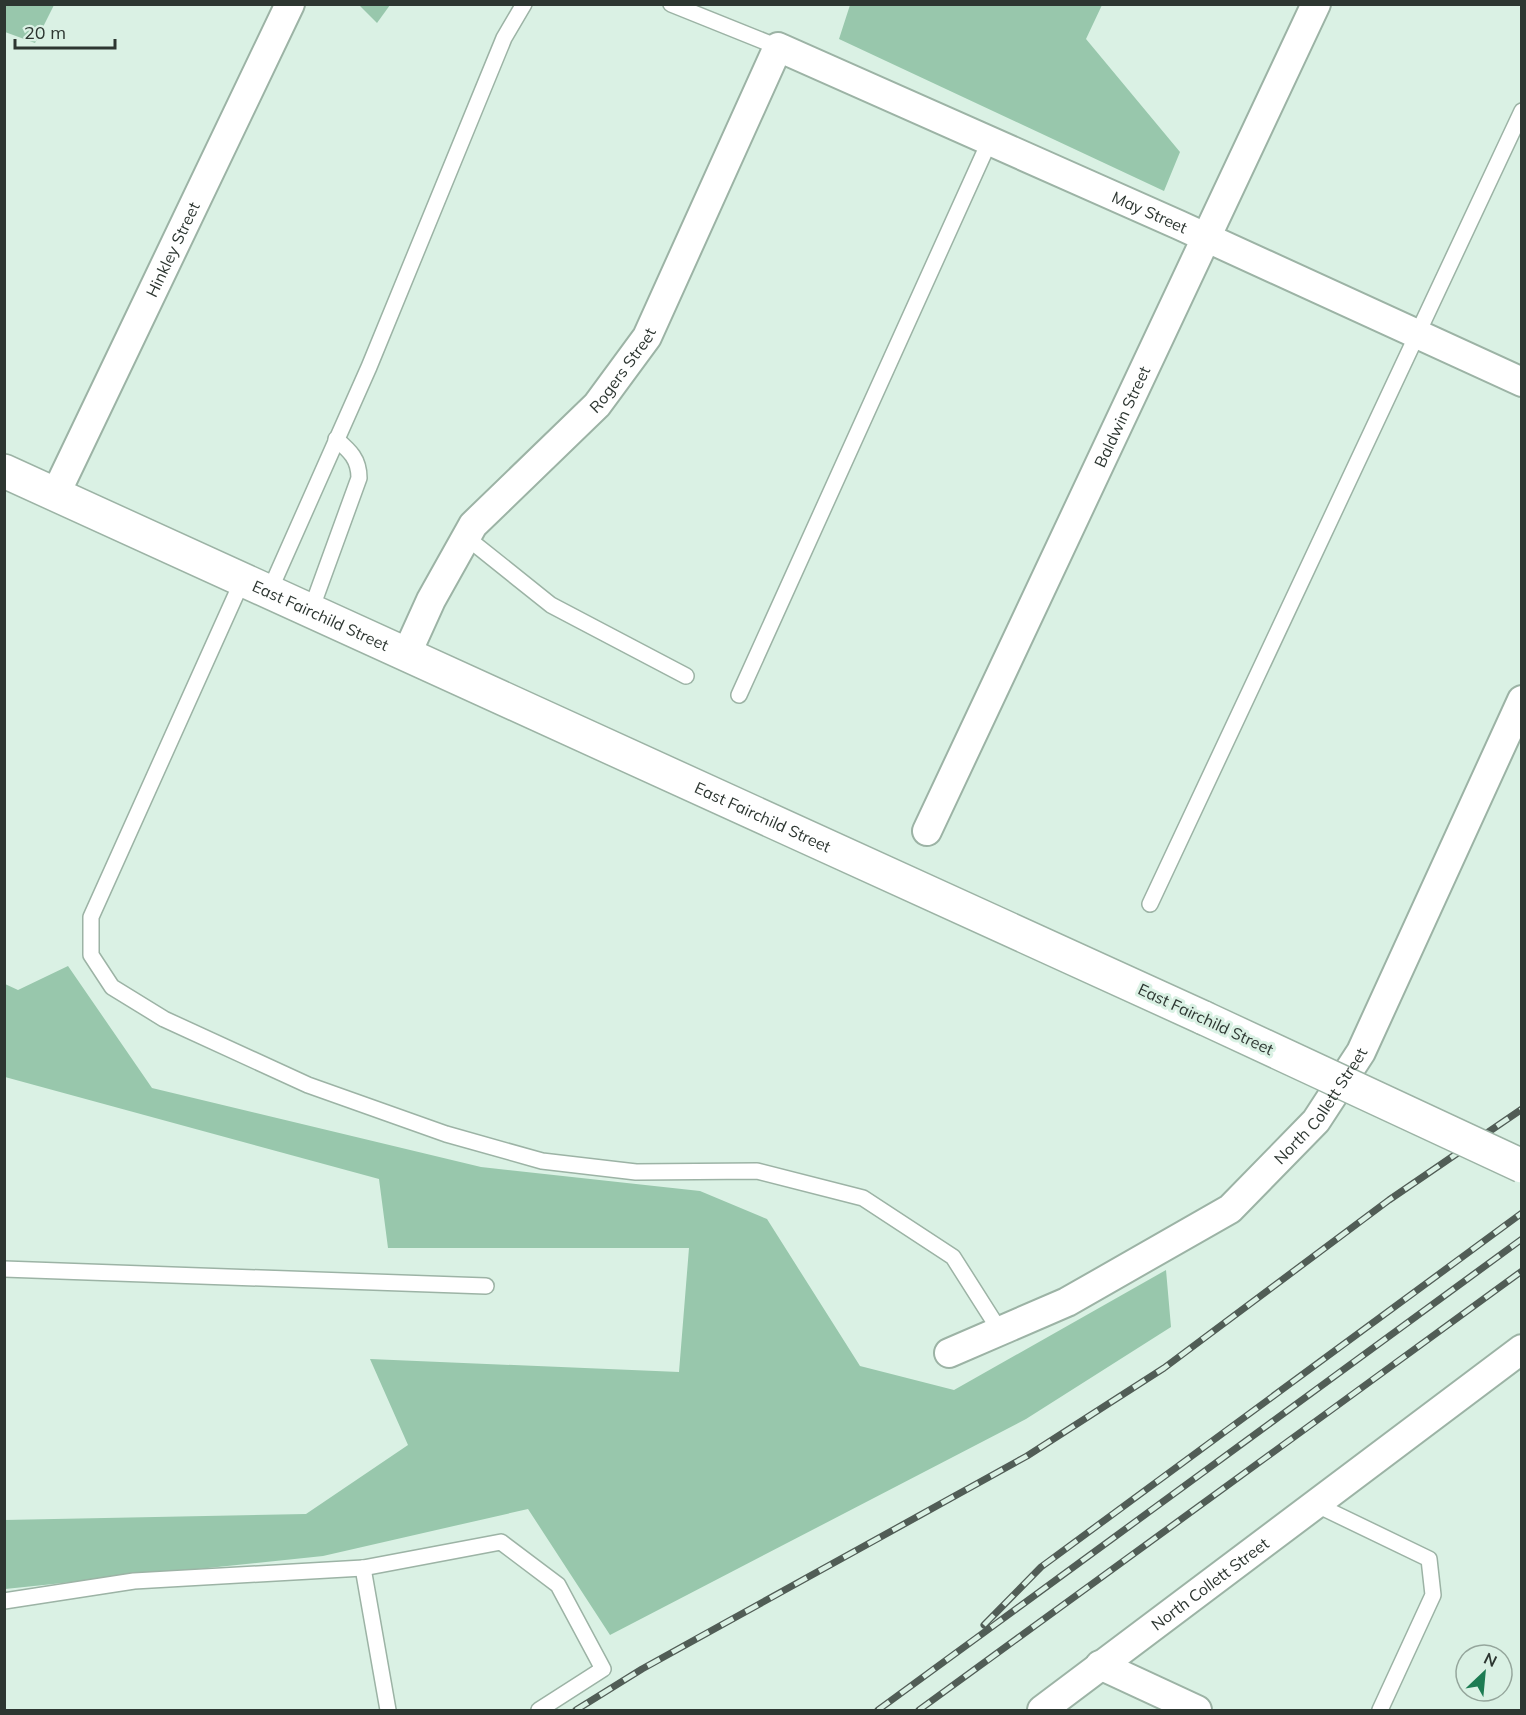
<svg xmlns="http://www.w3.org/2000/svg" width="1526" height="1715" font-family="Mulish,sans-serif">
	<rect width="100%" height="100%" fill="#daf1e4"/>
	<g fill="#98c7ac">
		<polygon points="4,5 54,5 35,43 5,32"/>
		<polygon points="359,5 390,5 377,23"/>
		<polygon points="850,5 1102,5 1086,39 1180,152 1164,191 839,39"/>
		<polygon points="68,966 152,1088 481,1167 700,1191 767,1219 860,1366 954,1390 1166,1270 1171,1327 1026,1419 610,1635 528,1509 323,1556 5,1589 4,1520 306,1514 408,1445 370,1359 679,1372 689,1248 388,1248 379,1179 5,1077 5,984 18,990"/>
	</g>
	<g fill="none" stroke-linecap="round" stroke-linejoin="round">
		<defs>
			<g id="lane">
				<polyline points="671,4 778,47"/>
				<polyline points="466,537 551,605 686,676"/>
				<polyline points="243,579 91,917 91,955 112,987 164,1019 308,1085 446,1134 542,1161 636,1172 757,1171 863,1198 953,1257 1000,1331"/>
				<polyline points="270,590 369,367 504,38 524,4"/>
				<path d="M311 610 359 478C359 459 350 451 336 439"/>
				<polyline points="739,695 990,140"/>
				<polyline points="1150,904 1522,111"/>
				<polyline points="4,1269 486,1286"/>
				<polyline points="1315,1504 1429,1559 1433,1595 1380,1710"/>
				<polyline points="363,1568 388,1710"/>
				<polyline points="4,1601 134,1581 363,1568 501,1542 558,1585 603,1669 539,1710"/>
			</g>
			<g id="street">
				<path id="s1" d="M56 493 290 4"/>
				<path id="s2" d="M407 653 431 600 473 525 597 405 647 337 778 47 1179 225 1522 382"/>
				<path id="s3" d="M927 831 1316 4"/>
				<path id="s4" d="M949 1353 1067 1302 1230 1209 1316 1121 1361 1052 1522 700"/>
				<polyline points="1100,1665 1197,1710"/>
				<path id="s5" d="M1042 1710 1522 1349"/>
			</g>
			<g id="secondary">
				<path id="s6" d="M4 471 1204 1018"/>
			</g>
		</defs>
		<use href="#lane" stroke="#9cb3a5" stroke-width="18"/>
		<use href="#street" stroke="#9cb3a5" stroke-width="32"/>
		<use href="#secondary" stroke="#9cb3a5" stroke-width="36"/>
		<use href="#lane" stroke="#fff" stroke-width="15"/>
		<use href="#street" stroke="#fff" stroke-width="28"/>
		<use href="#secondary" stroke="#fff" stroke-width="33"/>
		<defs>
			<g id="rail">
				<polyline points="984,1625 1041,1567 1522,1213"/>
				<polyline points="576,1710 642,1669 1027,1456 1164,1368 1389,1200 1522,1109"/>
				<polyline points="878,1710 1522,1239"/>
				<polyline points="919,1710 1522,1271"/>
			</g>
		</defs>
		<use href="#rail" stroke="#515d56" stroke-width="7"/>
		<use href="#rail" stroke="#daf1e4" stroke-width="4.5" stroke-dasharray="14" stroke-linecap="butt"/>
		<defs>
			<polyline id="secondary-bridge" points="1204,1018 1522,1166"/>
		</defs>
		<use href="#secondary-bridge" stroke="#9cb3a5" stroke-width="36" stroke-linecap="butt"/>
		<use href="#secondary-bridge" stroke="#fff" stroke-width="33"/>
	</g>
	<g text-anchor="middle" stroke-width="6" stroke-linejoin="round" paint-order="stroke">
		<g font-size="16" fill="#2d3631" stroke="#daf1e4">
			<text dy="6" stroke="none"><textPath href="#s2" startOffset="1126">May Street</textPath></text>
			<text dy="6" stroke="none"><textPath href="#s1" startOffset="270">Hinkley Street</textPath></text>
			<text dy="6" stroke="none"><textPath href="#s2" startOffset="360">Rogers Street</textPath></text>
			<text dy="6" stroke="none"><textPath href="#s3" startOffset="458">Baldwin Street</textPath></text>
			<text dy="6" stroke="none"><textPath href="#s6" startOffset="348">East Fairchild Street</textPath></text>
			<text dy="6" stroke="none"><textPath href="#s6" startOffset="834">East Fairchild Street</textPath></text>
			<text transform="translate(1206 1019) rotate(25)" y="6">East Fairchild Street</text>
			<text dy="6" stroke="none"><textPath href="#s4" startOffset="454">North Collett Street</textPath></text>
			<text dy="6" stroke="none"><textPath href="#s5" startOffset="210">North Collett Street</textPath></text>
		</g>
	</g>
	<rect width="1526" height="1715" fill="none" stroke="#2d3631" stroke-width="12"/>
	<g transform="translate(1484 1673) rotate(26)"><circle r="28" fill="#daf1e4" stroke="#95a69c" stroke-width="1.5"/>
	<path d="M0-4.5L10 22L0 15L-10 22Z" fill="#1d7c53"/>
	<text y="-9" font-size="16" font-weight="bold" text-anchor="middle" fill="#2d3631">N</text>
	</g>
	<path d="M15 39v9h100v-9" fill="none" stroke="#2d3631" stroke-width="3"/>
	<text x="24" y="39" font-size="18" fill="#2d3631" stroke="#daf1e4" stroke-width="4.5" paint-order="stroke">20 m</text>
</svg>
